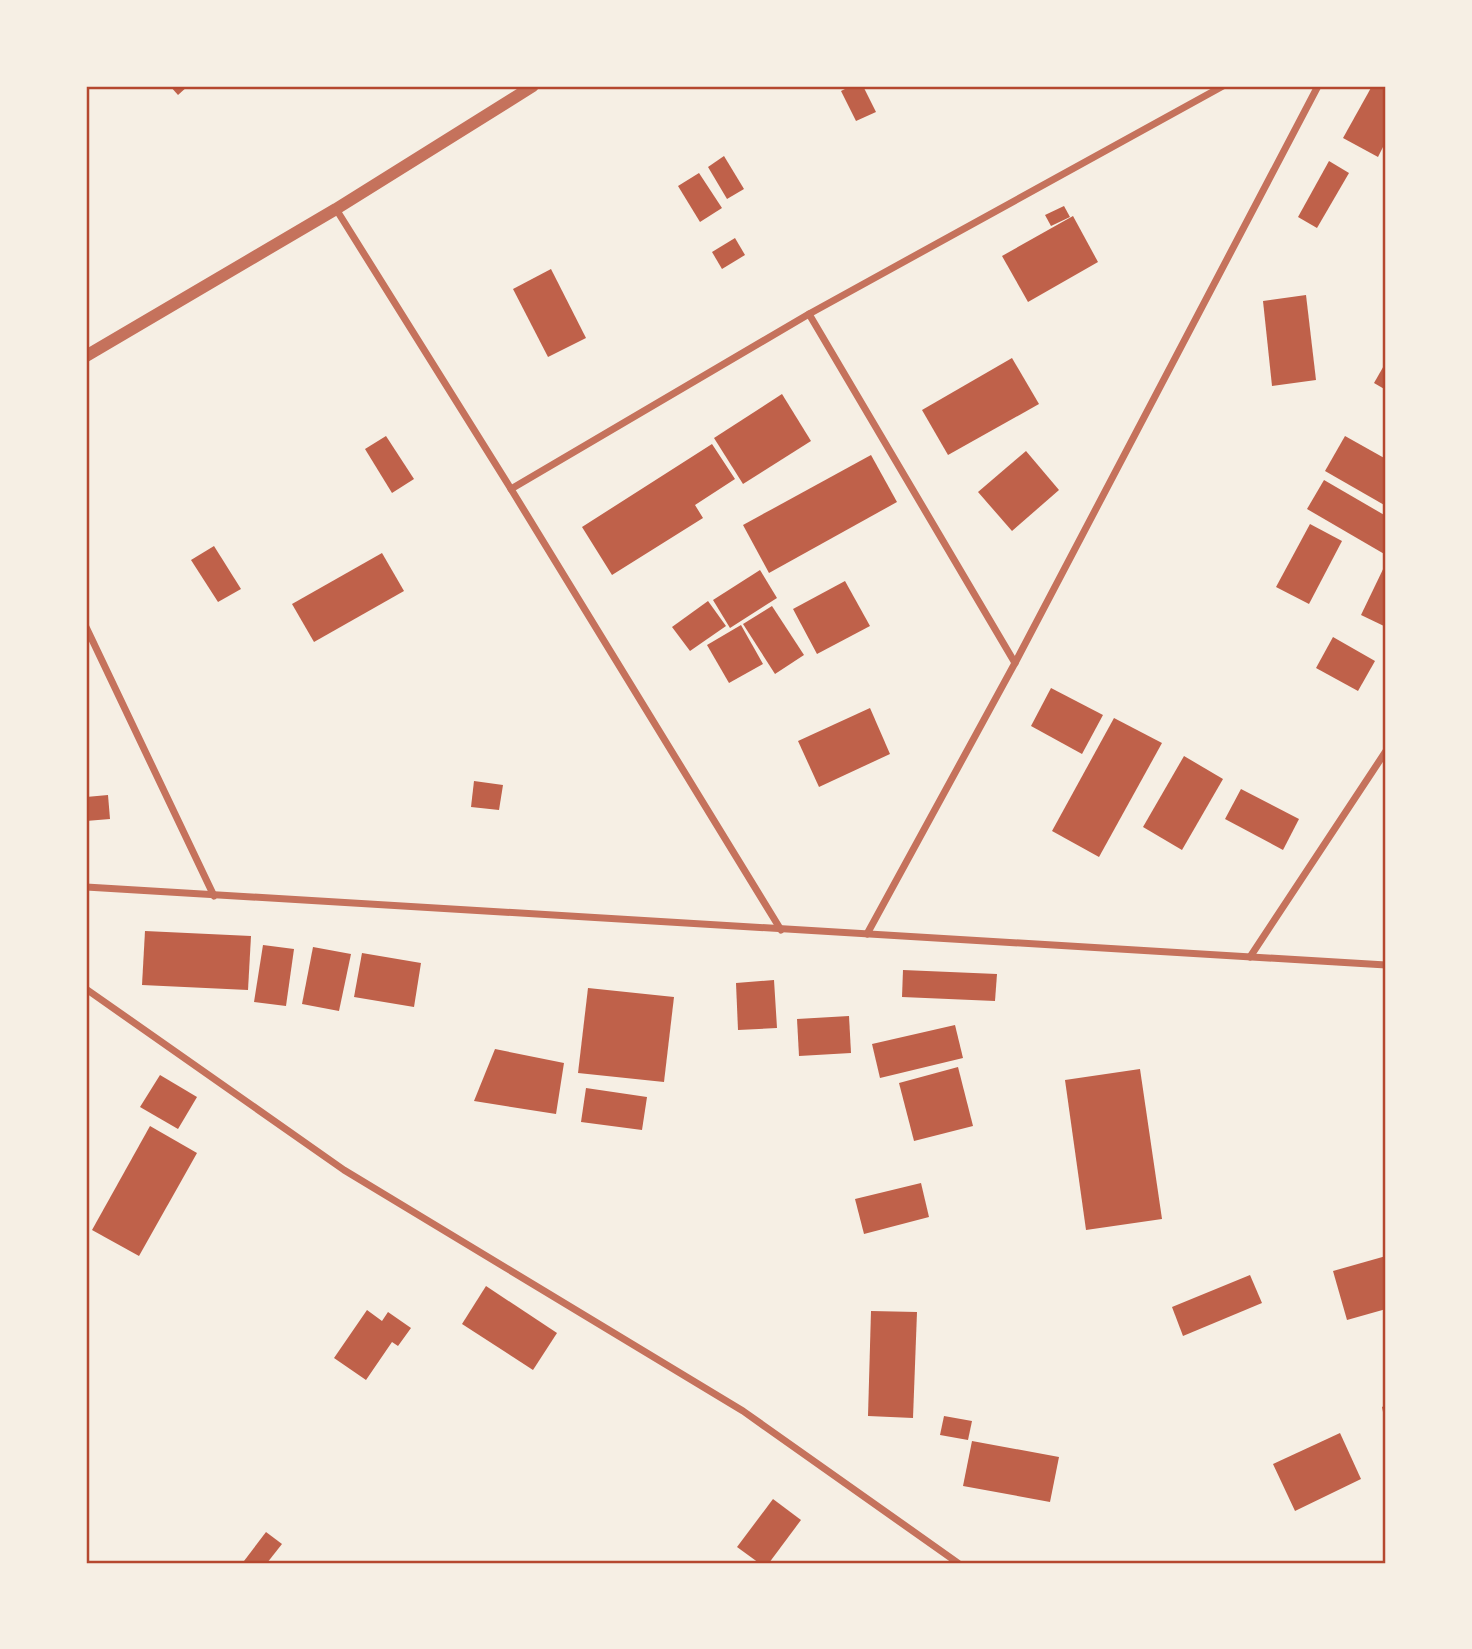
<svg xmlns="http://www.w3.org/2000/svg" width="1472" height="1649" font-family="'PT Sans Narrow',sans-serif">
	<rect width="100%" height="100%" fill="#f6efe4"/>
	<g fill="#bf614a">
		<polygon points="170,86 188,86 178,95"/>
		<polygon points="851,86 863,86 876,112 856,121 841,91"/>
		<polygon points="1372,86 1386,86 1386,141 1378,157 1343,138"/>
		<polygon points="724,156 744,189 727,199 708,167"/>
		<polygon points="1329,161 1349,173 1317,228 1298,217"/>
		<polygon points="699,173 722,208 700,222 678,186"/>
		<polygon points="1064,206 1070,217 1051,226 1045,215"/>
		<polygon points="1073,216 1098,262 1028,302 1002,256"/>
		<polygon points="735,238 745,255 722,269 712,252"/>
		<polygon points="551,269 586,338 548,357 513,289"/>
		<polygon points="1306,295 1316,380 1272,386 1263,301"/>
		<polygon points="1012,358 1039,404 948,455 922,410"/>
		<polygon points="1386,362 1386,390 1374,383"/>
		<polygon points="782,394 811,441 743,484 714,438"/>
		<polygon points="386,436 414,479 392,493 365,449"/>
		<polygon points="1345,436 1386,459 1386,506 1325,471"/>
		<polygon points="712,444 735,479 695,505 703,518 612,575 582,527"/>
		<polygon points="1026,451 1059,490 1012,531 978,492"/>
		<polygon points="871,455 897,502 769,573 743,525"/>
		<polygon points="1324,480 1386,516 1386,555 1307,509"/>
		<polygon points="1310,524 1342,541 1309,604 1276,587"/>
		<polygon points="214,546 241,589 218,602 191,560"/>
		<polygon points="382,553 404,591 314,642 292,604"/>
		<polygon points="1386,563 1386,627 1361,615"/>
		<polygon points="760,570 777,598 730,628 713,600"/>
		<polygon points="845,581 870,626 817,654 793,609"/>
		<polygon points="708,601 726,626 690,651 672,627"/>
		<polygon points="772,606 804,655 775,674 743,624"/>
		<polygon points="741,625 763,664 729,683 707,645"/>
		<polygon points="1333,637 1375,661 1358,691 1316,668"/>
		<polygon points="1051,688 1103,715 1082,754 1031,726"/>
		<polygon points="870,708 890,754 819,787 798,741"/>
		<polygon points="1114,718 1162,743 1099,857 1052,831"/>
		<polygon points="1184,756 1223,779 1182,850 1143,827"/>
		<polygon points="474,781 503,785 499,810 471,807"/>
		<polygon points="1241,789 1299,819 1283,850 1225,819"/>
		<polygon points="108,795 110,819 86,821 86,797"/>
		<polygon points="145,931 251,936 248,990 142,985"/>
		<polygon points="263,945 294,949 286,1006 254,1002"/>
		<polygon points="313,947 351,954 339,1011 302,1004"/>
		<polygon points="362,953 421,963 414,1007 354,997"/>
		<polygon points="903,970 997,974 995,1001 902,997"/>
		<polygon points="774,980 777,1028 738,1030 736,983"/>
		<polygon points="588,988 674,997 664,1082 578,1073"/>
		<polygon points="849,1016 851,1053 799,1056 797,1019"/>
		<polygon points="955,1025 963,1058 880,1078 872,1044"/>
		<polygon points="495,1049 564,1063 556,1114 474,1101"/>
		<polygon points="958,1067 973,1126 914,1141 899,1083"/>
		<polygon points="1140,1069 1162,1219 1086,1230 1065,1080"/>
		<polygon points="160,1075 197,1097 178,1129 140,1107"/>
		<polygon points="586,1088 647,1097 642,1130 581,1122"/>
		<polygon points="150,1126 197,1153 139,1256 92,1230"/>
		<polygon points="921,1183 929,1217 864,1234 855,1199"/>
		<polygon points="1386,1256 1386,1309 1347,1320 1333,1271"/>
		<polygon points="1250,1275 1262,1303 1183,1336 1172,1307"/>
		<polygon points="486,1286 557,1333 533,1370 462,1324"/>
		<polygon points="367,1310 382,1321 388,1312 411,1328 398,1346 392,1342 366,1380 334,1358"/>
		<polygon points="871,1311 917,1312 913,1418 868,1416"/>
		<polygon points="1386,1405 1386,1422 1385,1422 1382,1407"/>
		<polygon points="944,1416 972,1421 968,1440 940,1435"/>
		<polygon points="1340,1433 1361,1479 1295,1511 1273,1464"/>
		<polygon points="972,1441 1059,1457 1050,1502 963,1486"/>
		<polygon points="773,1499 801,1520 769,1563 759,1563 737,1547"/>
		<polygon points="266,1532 282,1544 267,1563 247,1563 244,1561"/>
	</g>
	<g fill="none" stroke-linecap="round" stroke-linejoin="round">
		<g stroke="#c5725c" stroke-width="7">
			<polyline points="336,209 511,489 781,930"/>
			<polyline points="809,314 1015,663"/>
			<polyline points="511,489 809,314 1223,86"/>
			<polyline points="86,627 214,896"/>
			<polyline points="86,887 1386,965"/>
			<polyline points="867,934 1015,663 1318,86"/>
			<polyline points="1250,957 1386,751"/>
			<polyline points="86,989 344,1170 743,1411 958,1563"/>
		</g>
		<polyline stroke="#c5725c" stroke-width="12" points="86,356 336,209 533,86"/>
	</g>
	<rect width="1472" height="1649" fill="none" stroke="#f6efe4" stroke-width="175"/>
	<rect x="88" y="88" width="1296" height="1474" fill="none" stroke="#b5482f" stroke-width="2.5"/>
</svg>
